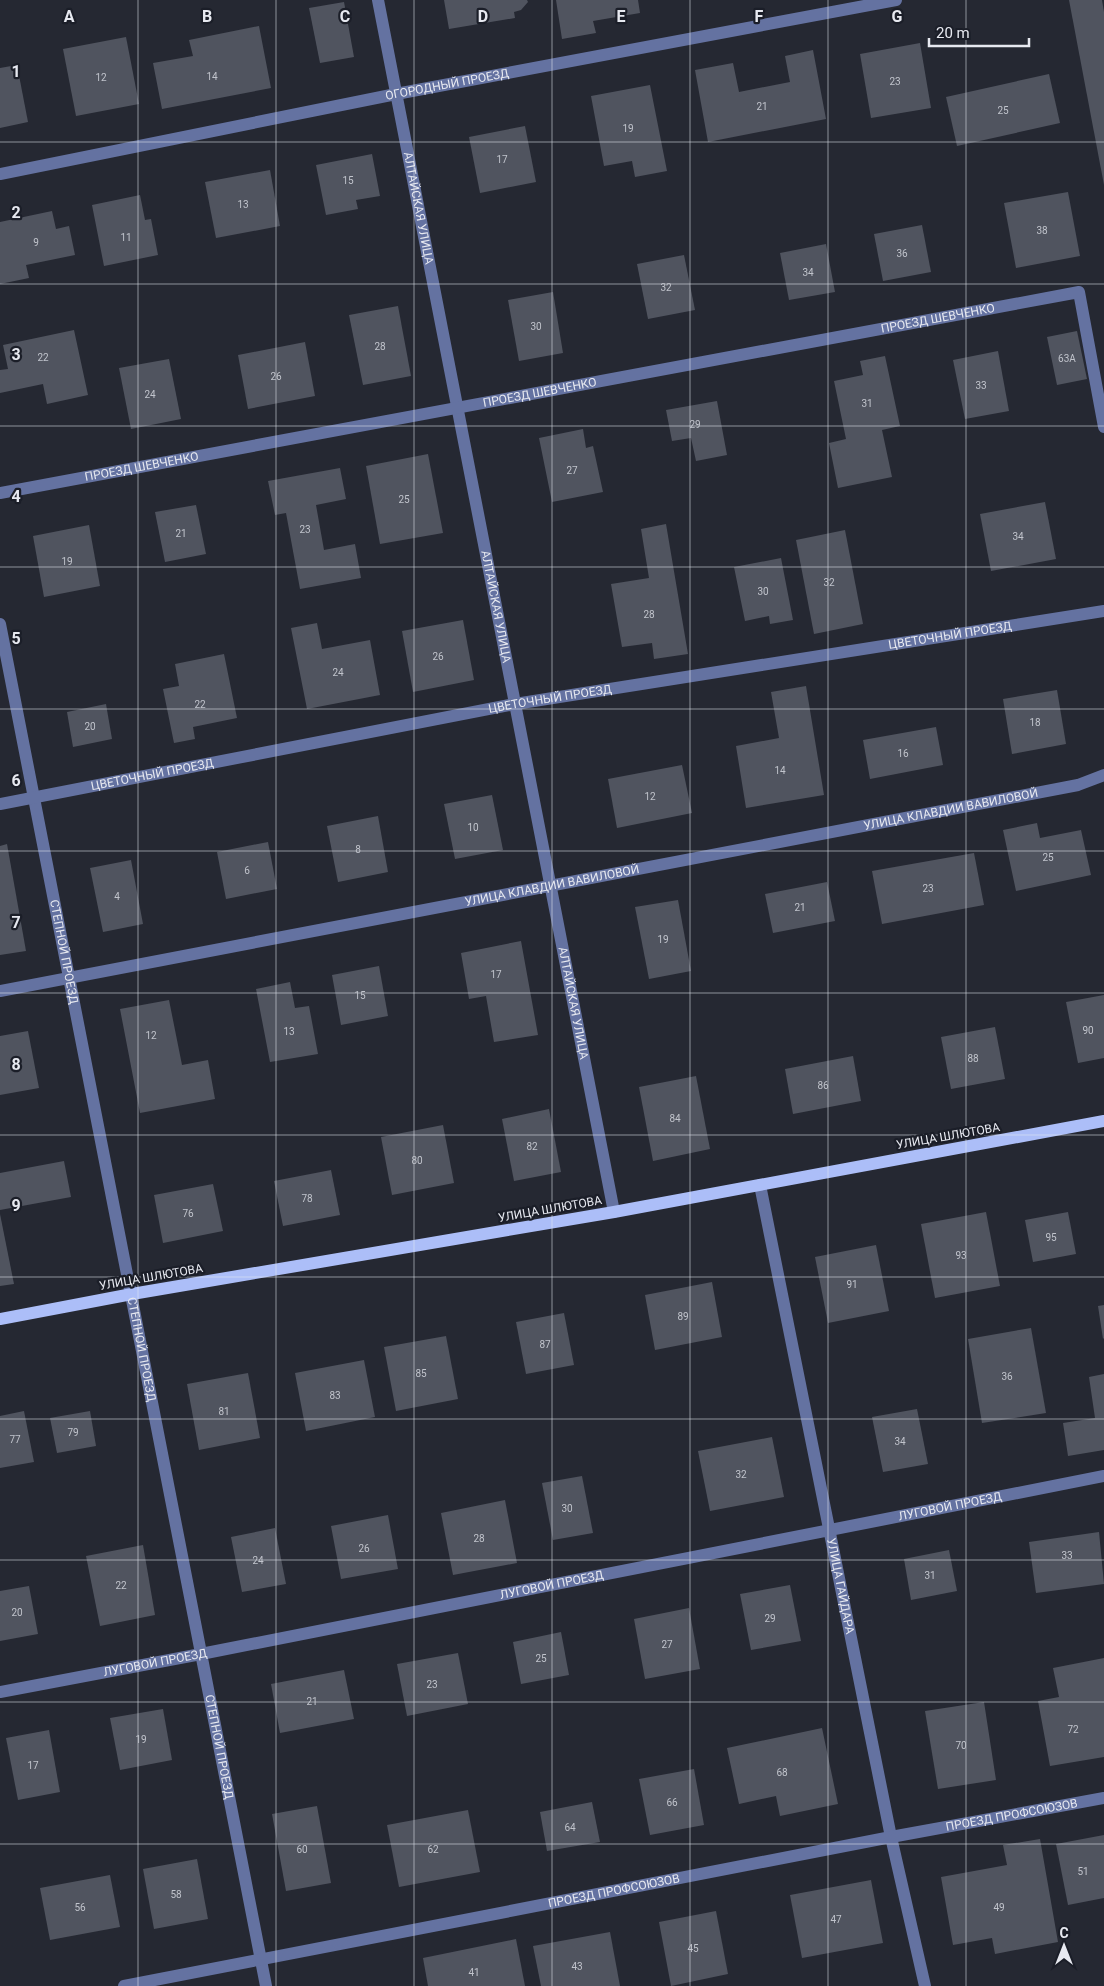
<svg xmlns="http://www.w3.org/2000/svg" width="1104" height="1986" font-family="Roboto,sans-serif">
	<rect width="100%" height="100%" fill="#252832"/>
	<g fill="#50545f">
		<polygon points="444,0 527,0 528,2 521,10 514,12 515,18 449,29"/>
		<polygon points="556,0 638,0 640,13 593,21 596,33 562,39"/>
		<polygon points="1069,0 1102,0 1104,12 1104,185"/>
		<polygon points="344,2 354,57 320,63 309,8"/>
		<polygon points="259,26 271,88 162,109 153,63 193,56 189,40"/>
		<polygon points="126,37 139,104 76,116 63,49"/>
		<polygon points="920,43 931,108 871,118 860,54"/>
		<polygon points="813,50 826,119 708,142 695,70 733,63 739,92 790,82 785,56"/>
		<polygon points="17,65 28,122 0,128 0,68"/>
		<polygon points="1049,74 1060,123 957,146 946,97"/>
		<polygon points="650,85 667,171 635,177 632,161 604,166 591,96"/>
		<polygon points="525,126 536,182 480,193 469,137"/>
		<polygon points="372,154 380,196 356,200 358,209 326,215 316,165"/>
		<polygon points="270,170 280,226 216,238 205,182"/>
		<polygon points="1068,192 1080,256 1016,268 1004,203"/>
		<polygon points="140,195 145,220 151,219 158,255 104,266 92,205"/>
		<polygon points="52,211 56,229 69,226 75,255 26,265 29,278 0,284 0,222"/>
		<polygon points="922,225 931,272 883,281 874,234"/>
		<polygon points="826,244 835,292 789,300 780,253"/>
		<polygon points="684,255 695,310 648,319 637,264"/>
		<polygon points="553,292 563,353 519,361 508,300"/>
		<polygon points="398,306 411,376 363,385 349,315"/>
		<polygon points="74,330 88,395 47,404 43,384 0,393 0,370 8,369 3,345"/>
		<polygon points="1077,331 1087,379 1057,385 1047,337"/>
		<polygon points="305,342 315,396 248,409 238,355"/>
		<polygon points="998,351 1009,411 965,419 953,360"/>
		<polygon points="885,356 900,426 882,430 892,477 838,488 829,443 846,439 834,381 863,375 860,361"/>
		<polygon points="169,359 181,419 131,429 119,368"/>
		<polygon points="717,401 727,455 696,461 691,438 672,441 666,410"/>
		<polygon points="583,429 586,448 593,446 603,492 552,502 539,438"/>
		<polygon points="428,454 443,533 380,544 366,466"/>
		<polygon points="340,468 346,499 316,505 324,550 355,544 361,578 300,589 286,513 275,515 268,481"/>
		<polygon points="1045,502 1056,559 991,571 980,514"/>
		<polygon points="196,505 206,554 165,562 155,512"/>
		<polygon points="666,524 688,654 654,659 652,643 622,647 611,584 649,578 641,529"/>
		<polygon points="89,525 100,586 44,597 33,536"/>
		<polygon points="845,530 863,624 814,634 796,540"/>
		<polygon points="781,558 793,620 770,624 769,616 745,621 734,567"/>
		<polygon points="463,620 474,680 413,692 402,631"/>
		<polygon points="317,623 322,649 370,640 380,695 307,709 291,628"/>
		<polygon points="224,654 237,718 193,727 195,739 174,743 163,689 179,686 175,664"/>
		<polygon points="806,686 824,795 746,808 736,746 779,738 771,692"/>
		<polygon points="1057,690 1066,744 1012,754 1003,699"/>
		<polygon points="106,704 112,739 73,747 67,712"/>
		<polygon points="936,727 943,765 870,779 863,740"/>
		<polygon points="682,765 692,813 617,828 608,779"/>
		<polygon points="492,795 503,850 455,859 444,804"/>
		<polygon points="378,816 388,872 338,882 327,826"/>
		<polygon points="1037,823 1040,838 1081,830 1091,875 1016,891 1003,830"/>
		<polygon points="268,842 277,889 226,899 217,852"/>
		<polygon points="7,844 26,951 0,955 0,846"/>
		<polygon points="974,853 984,905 882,924 872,871"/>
		<polygon points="131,860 143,924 103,932 90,868"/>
		<polygon points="827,882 835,921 773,933 765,894"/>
		<polygon points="678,900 691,971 649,979 635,907"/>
		<polygon points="521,941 538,1035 494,1042 486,996 469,999 461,953"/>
		<polygon points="379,966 388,1016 341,1025 332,975"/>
		<polygon points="290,982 295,1008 309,1006 318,1054 270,1062 256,989"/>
		<polygon points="1104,995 1104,1058 1078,1063 1066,1002"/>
		<polygon points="169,1000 182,1065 208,1060 215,1099 140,1113 120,1009"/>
		<polygon points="995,1027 1005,1079 951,1089 941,1037"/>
		<polygon points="28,1031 39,1088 0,1095 0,1036"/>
		<polygon points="853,1056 861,1101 793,1114 785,1069"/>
		<polygon points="696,1076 710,1149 653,1161 639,1087"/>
		<polygon points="549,1109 561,1172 514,1181 502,1119"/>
		<polygon points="443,1125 454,1183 392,1195 381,1137"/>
		<polygon points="64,1161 71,1197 0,1210 0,1173"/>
		<polygon points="331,1170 340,1215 283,1226 274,1181"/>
		<polygon points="213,1184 223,1231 163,1243 154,1195"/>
		<polygon points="986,1212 1000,1286 935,1298 921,1224"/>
		<polygon points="1068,1212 1076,1254 1033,1262 1025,1220"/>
		<polygon points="0,1214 14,1284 0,1286"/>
		<polygon points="876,1245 889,1311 828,1323 815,1257"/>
		<polygon points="712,1282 722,1337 655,1350 645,1295"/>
		<polygon points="1104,1305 1104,1338 1103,1339 1098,1306"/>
		<polygon points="564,1313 574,1365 526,1374 516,1322"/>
		<polygon points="1031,1328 1046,1413 982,1423 968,1339"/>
		<polygon points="446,1336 458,1399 396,1411 384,1347"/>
		<polygon points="364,1360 375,1417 306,1431 295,1373"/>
		<polygon points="248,1373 260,1438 199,1450 187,1384"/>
		<polygon points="1104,1374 1104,1450 1068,1456 1063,1423 1095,1418 1089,1377"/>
		<polygon points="917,1409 928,1464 883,1472 872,1417"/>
		<polygon points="24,1411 34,1462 0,1468 0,1416"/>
		<polygon points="90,1411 96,1446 57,1453 50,1418"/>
		<polygon points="772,1437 784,1497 710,1511 698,1451"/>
		<polygon points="582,1476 593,1533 553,1540 542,1483"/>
		<polygon points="505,1500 517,1563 453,1575 441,1513"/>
		<polygon points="388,1515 398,1569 341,1579 331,1526"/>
		<polygon points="275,1528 286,1584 242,1592 231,1537"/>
		<polygon points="1099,1532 1104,1584 1036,1593 1029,1542"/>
		<polygon points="143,1545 155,1615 100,1626 86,1556"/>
		<polygon points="949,1550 957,1591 911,1600 904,1559"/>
		<polygon points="790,1585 801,1641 751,1650 740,1594"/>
		<polygon points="29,1586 38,1634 0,1641 0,1591"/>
		<polygon points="689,1608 700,1669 645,1679 634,1619"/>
		<polygon points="561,1632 569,1675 521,1684 513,1642"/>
		<polygon points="458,1653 468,1704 407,1716 397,1664"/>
		<polygon points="1104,1658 1104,1757 1050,1766 1038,1701 1059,1697 1053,1668"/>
		<polygon points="344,1670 354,1719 280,1733 271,1684"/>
		<polygon points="984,1702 996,1780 938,1789 925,1711"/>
		<polygon points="163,1709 172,1760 120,1770 110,1718"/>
		<polygon points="822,1728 838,1804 780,1816 776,1796 739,1804 727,1748"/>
		<polygon points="49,1730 60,1792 18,1800 6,1738"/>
		<polygon points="694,1769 704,1825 650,1835 639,1779"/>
		<polygon points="592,1802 600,1842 547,1851 540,1812"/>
		<polygon points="317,1806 331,1883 286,1891 272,1814"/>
		<polygon points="468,1810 480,1872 399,1887 387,1825"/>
		<polygon points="1104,1835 1104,1898 1068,1905 1056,1844"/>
		<polygon points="1040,1839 1058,1942 995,1954 992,1938 953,1945 941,1877 1007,1865 1003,1845"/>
		<polygon points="197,1859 208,1919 154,1929 143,1869"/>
		<polygon points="110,1875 120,1927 50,1940 40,1888"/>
		<polygon points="871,1880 883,1943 802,1958 790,1895"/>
		<polygon points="716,1911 728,1974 671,1986 659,1922"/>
		<polygon points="610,1932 620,1986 541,1986 533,1946"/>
		<polygon points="516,1939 525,1986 428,1986 423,1958"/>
	</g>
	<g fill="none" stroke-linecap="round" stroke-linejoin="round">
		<g stroke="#6472a1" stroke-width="12">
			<path id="s1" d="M378 0 614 1212"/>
			<path id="s2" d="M0 174 396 94 896 0"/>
			<path id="s3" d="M0 493 1079 292 1104 427"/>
			<path id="s4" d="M0 624 266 1986"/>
			<path id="s5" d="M0 804 515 704 1104 611"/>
			<path id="s6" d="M0 991 1078 785 1104 775"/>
			<path id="s7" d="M760 1185 891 1837 925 1986"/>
			<path id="s8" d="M0 1692 201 1654 1104 1476"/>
			<path id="s9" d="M124 1986 891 1837 1104 1798"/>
		</g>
		<polyline stroke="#acbef8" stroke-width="12" points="0,1319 132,1294 614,1212 1104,1121"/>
	</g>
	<path fill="none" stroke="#e7e9f0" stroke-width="1" stroke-opacity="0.55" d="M138 0V1986M276 0V1986M414 0V1986M552 0V1986M690 0V1986M828 0V1986M966 0V1986M0 142H1104M0 284H1104M0 426H1104M0 567H1104M0 709H1104M0 851H1104M0 993H1104M0 1135H1104M0 1277H1104M0 1419H1104M0 1560H1104M0 1702H1104M0 1844H1104"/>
	<g text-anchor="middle" stroke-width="4.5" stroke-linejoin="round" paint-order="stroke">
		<g font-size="10" fill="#c1c4cc">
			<text x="212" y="80">14</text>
			<text x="101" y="81">12</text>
			<text x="895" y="85">23</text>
			<text x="762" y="110">21</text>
			<text x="1003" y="114">25</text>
			<text x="628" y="132">19</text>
			<text x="502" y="163">17</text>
			<text x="348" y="184">15</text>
			<text x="243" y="208">13</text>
			<text x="1042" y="234">38</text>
			<text x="126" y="241">11</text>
			<text x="36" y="246">9</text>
			<text x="902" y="257">36</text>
			<text x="808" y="276">34</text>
			<text x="666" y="291">32</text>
			<text x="536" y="330">30</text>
			<text x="380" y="350">28</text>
			<text x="43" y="361">22</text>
			<text x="1067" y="362">63А</text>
			<text x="276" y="380">26</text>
			<text x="981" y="389">33</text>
			<text x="150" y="398">24</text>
			<text x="867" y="407">31</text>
			<text x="695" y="428">29</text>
			<text x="572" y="474">27</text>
			<text x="404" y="503">25</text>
			<text x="305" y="533">23</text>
			<text x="181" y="537">21</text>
			<text x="1018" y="540">34</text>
			<text x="67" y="565">19</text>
			<text x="829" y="586">32</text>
			<text x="763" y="595">30</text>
			<text x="649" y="618">28</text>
			<text x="438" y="660">26</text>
			<text x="338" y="676">24</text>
			<text x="200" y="708">22</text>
			<text x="1035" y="726">18</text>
			<text x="90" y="730">20</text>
			<text x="903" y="757">16</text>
			<text x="780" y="774">14</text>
			<text x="650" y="800">12</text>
			<text x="473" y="831">10</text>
			<text x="358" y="853">8</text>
			<text x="1048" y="861">25</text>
			<text x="247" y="874">6</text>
			<text x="928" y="892">23</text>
			<text x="117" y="900">4</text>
			<text x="800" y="911">21</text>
			<text x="663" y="943">19</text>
			<text x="496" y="978">17</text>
			<text x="360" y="999">15</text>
			<text x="1088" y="1034">90</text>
			<text x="289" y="1035">13</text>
			<text x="151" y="1039">12</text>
			<text x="973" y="1062">88</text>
			<text x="823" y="1089">86</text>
			<text x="675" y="1122">84</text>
			<text x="532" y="1150">82</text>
			<text x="417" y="1164">80</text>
			<text x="307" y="1202">78</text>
			<text x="188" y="1217">76</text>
			<text x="1051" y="1241">95</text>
			<text x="961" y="1259">93</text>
			<text x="852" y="1288">91</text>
			<text x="683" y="1320">89</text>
			<text x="545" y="1348">87</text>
			<text x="421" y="1377">85</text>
			<text x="1007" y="1380">36</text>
			<text x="335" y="1399">83</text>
			<text x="224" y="1415">81</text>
			<text x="73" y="1436">79</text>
			<text x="15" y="1443">77</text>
			<text x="900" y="1445">34</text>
			<text x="741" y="1478">32</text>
			<text x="567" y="1512">30</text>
			<text x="479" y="1542">28</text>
			<text x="364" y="1552">26</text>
			<text x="1067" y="1559">33</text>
			<text x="258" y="1564">24</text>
			<text x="930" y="1579">31</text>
			<text x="121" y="1589">22</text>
			<text x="17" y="1616">20</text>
			<text x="770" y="1622">29</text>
			<text x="667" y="1648">27</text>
			<text x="541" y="1662">25</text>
			<text x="432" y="1688">23</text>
			<text x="312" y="1705">21</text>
			<text x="1073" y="1733">72</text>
			<text x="141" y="1743">19</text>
			<text x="961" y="1749">70</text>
			<text x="33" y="1769">17</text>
			<text x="782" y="1776">68</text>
			<text x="672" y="1806">66</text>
			<text x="570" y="1831">64</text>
			<text x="302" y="1853">60</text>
			<text x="433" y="1853">62</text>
			<text x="1083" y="1875">51</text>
			<text x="176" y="1898">58</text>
			<text x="80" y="1911">56</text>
			<text x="999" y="1911">49</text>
			<text x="836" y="1923">47</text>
			<text x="693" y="1952">45</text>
			<text x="577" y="1970">43</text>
			<text x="474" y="1976">41</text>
		</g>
		<g font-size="12" fill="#e7e9f0" stroke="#1b1e28">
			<text dy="4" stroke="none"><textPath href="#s2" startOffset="456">ОГОРОДНЫЙ ПРОЕЗД</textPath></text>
			<text dy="4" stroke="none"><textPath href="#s1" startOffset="212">АЛТАЙСКАЯ УЛИЦА</textPath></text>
			<text dy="4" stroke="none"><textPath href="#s3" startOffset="954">ПРОЕЗД ШЕВЧЕНКО</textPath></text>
			<text dy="4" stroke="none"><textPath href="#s3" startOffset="549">ПРОЕЗД ШЕВЧЕНКО</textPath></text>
			<text dy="4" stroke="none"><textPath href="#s3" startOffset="144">ПРОЕЗД ШЕВЧЕНКО</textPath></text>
			<text dy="4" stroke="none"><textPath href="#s1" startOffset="618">АЛТАЙСКАЯ УЛИЦА</textPath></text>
			<text dy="4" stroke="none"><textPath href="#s5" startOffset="965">ЦВЕТОЧНЫЙ ПРОЕЗД</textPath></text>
			<text dy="4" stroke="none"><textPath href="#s5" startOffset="560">ЦВЕТОЧНЫЙ ПРОЕЗД</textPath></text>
			<text dy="4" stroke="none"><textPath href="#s5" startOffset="155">ЦВЕТОЧНЫЙ ПРОЕЗД</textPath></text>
			<text dy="4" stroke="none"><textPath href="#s6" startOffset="968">УЛИЦА КЛАВДИИ ВАВИЛОВОЙ</textPath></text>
			<text dy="4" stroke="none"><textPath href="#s6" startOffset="562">УЛИЦА КЛАВДИИ ВАВИЛОВОЙ</textPath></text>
			<text dy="4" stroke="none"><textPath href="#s4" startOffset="334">СТЕПНОЙ ПРОЕЗД</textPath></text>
			<text dy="4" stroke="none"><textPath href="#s1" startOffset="1022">АЛТАЙСКАЯ УЛИЦА</textPath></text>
			<text transform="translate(948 1136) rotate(-10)" y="4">УЛИЦА ШЛЮТОВА</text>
			<text transform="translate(550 1209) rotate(-10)" y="4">УЛИЦА ШЛЮТОВА</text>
			<text transform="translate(151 1277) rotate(-10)" y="4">УЛИЦА ШЛЮТОВА</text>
			<text dy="4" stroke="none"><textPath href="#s4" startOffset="739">СТЕПНОЙ ПРОЕЗД</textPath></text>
			<text dy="4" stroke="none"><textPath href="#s8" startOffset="968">ЛУГОВОЙ ПРОЕЗД</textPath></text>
			<text dy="4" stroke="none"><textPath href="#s8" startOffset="562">ЛУГОВОЙ ПРОЕЗД</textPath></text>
			<text dy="4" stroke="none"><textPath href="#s7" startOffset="409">УЛИЦА ГАЙДАРА</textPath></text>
			<text dy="4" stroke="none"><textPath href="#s8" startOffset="158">ЛУГОВОЙ ПРОЕЗД</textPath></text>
			<text dy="4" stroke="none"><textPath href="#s4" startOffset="1144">СТЕПНОЙ ПРОЕЗД</textPath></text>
			<text dy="4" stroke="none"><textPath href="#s9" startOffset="904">ПРОЕЗД ПРОФСОЮЗОВ</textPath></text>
			<text dy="4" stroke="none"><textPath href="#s9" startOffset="499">ПРОЕЗД ПРОФСОЮЗОВ</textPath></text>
		</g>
	</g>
	<g font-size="16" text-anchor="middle" font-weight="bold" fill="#e7e9f0" stroke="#1b1e28" stroke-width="4.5" stroke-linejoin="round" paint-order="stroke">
		<text x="69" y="22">A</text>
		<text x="207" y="22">B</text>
		<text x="345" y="22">C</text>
		<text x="483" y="22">D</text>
		<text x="621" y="22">E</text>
		<text x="759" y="22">F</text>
		<text x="897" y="22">G</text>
		<text x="16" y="77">1</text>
		<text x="16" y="218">2</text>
		<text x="16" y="360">3</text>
		<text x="16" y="502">4</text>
		<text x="16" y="644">5</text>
		<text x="16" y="786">6</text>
		<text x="16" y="928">7</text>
		<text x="16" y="1070">8</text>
		<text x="16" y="1211">9</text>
	</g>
	<g transform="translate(1064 1946)" stroke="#1b1e28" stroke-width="4" paint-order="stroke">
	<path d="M0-4L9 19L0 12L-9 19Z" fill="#e7e9f0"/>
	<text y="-8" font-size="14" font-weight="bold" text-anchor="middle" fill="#e7e9f0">С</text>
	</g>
	<path d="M929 38v8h100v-8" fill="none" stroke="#e7e9f0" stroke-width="2.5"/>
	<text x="936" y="38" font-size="15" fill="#e7e9f0" stroke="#1b1e28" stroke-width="4" paint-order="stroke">20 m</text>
</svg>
